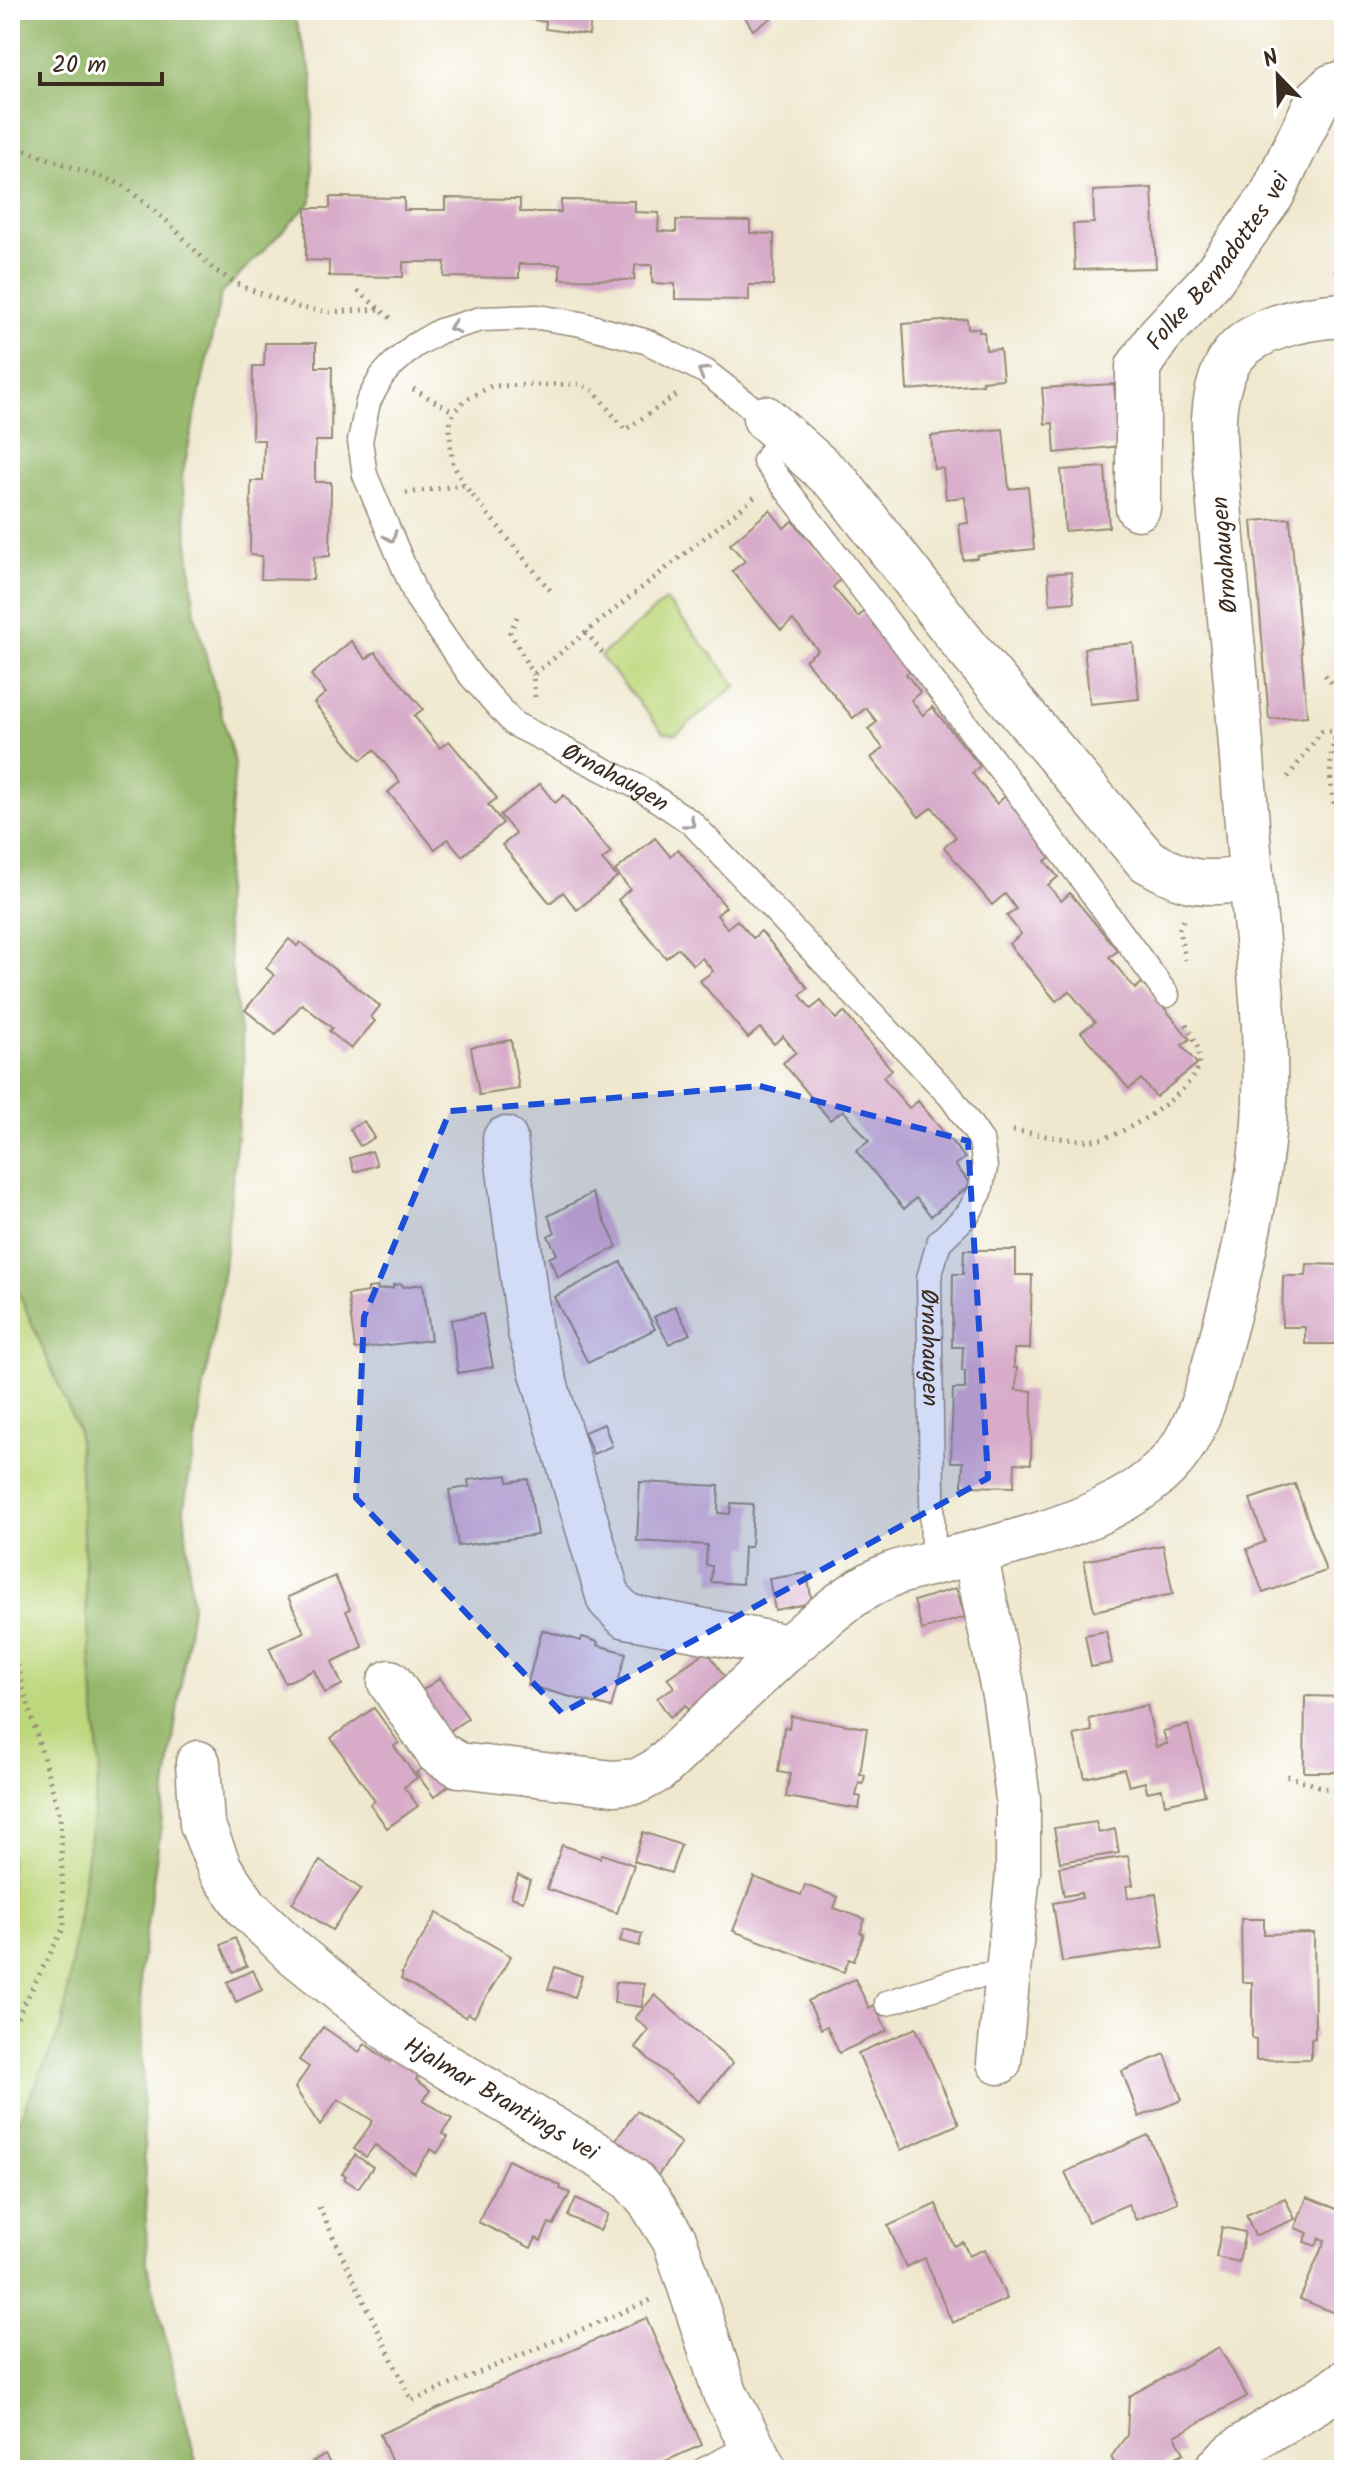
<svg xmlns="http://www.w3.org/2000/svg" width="1354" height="2480" font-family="Kalam,sans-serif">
	<rect width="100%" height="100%" fill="#fff"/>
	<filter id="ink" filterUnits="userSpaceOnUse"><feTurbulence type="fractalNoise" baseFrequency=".0125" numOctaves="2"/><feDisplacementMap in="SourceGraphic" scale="16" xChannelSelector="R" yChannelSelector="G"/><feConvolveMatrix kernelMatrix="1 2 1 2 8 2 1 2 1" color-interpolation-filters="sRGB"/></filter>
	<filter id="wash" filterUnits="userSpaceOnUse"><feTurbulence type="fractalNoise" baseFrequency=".006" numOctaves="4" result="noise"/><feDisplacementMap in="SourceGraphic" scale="32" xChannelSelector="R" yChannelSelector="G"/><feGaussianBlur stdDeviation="1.8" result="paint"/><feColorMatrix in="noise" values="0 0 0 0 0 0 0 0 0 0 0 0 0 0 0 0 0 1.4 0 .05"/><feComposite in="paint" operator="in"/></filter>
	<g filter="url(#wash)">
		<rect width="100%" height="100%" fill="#efe8cf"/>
		<g fill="#bdd77c" stroke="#7c804d" stroke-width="2">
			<polygon points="666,600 737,685 676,734 663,732 600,656"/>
			<polygon points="10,1272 78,1430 87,1616 100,1767 63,2024 10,2140"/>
		</g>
		<polygon fill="#96b86c" stroke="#687145" stroke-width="2" points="10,10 292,10 313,78 312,201 221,294 182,477 195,614 235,765 223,907 244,1061 224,1269 184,1507 192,1606 140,1973 147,2263 198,2470 10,2470 10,2140 63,2024 100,1767 87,1616 78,1430 10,1272"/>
		<g id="blocks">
			<g fill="#d8acc9">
				<polygon points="514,10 592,10 589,35 545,29 546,22 513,17"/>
				<polygon points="750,10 769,10 773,17 753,30 743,14"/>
				<polygon points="1152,188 1156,268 1075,270 1073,224 1094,223 1093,191"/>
				<polygon points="330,197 404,198 404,210 445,210 445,198 520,199 520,212 561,212 561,200 635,201 635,212 659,213 658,231 676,232 676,220 750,221 750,233 774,234 773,285 749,285 749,300 675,299 675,284 652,283 652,265 635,265 634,280 560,279 560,264 519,264 519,278 444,277 445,262 403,262 403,277 329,276 329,261 306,260 306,208 330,208"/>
				<polygon points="967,319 968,329 979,328 979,332 984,332 986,350 1000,349 1003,379 982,381 983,384 907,390 903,324"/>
				<polygon points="265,343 316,343 316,367 332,367 331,441 316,441 315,461 315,482 331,482 330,556 314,557 313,580 261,579 262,556 250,555 251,481 263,481 264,440 252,440 253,366 264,366"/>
				<polygon points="1114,384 1120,446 1055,453 1053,423 1045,424 1042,388"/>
				<polygon points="1003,429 1009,489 1028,487 1034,549 977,555 977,558 963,560 959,524 968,523 965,497 946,499 943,468 934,469 931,436"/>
				<polygon points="1105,467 1109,527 1065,531 1061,470"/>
				<polygon points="770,510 784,528 793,521 841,579 833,587 858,617 866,610 914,668 906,674 920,692 911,700 923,715 932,707 980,766 972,773 997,804 1005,796 1053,855 1045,861 1058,877 1048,885 1061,901 1070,893 1118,951 1109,957 1135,989 1143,982 1190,1039 1182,1045 1197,1064 1156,1097 1141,1079 1129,1089 1081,1032 1095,1022 1069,991 1056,1001 1009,944 1021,934 1007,916 1016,909 1005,894 992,905 944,847 956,837 932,807 919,817 871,758 883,748 868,729 877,722 866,708 853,718 805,660 818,650 793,620 781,630 732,571 745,561 730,544"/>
				<polygon points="1290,518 1307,716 1269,719 1252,521"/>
				<polygon points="1071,572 1074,602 1050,604 1048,574"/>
				<polygon points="351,641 366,659 375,652 423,709 414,716 440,748 449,741 497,798 488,805 503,823 462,856 448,839 435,849 388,792 400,782 374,750 361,760 314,703 326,693 311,675"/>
				<polygon points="1133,643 1139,699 1090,704 1084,648"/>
				<polygon points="540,784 555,803 564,795 611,853 602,860 617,877 577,910 563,892 550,903 502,845 516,834 500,815"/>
				<polygon points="655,838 670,856 678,849 726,907 717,915 727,928 737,920 753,938 761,931 808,988 800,995 811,1009 821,1001 836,1019 844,1012 892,1070 883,1077 896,1093 909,1108 918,1101 965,1158 955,1165 971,1184 931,1216 916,1198 904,1209 856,1151 869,1141 856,1125 843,1110 830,1120 783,1063 796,1052 783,1036 774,1044 760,1028 748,1038 700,981 713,971 702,958 693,965 678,948 666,958 618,900 630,889 615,871"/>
				<polygon points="289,939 297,946 300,942 380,1006 371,1017 375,1021 351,1049 329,1031 332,1028 302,1004 276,1035 245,1010 274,975 266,968"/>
				<polygon points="511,1040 519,1089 479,1095 471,1047"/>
				<polygon points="364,1121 374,1138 360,1146 350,1129"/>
				<polygon points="372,1151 377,1165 354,1172 350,1158"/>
				<polygon points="592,1193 617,1247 558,1277 549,1258 557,1254 548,1236 555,1232 548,1216"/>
				<polygon points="964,1250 1016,1250 1016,1275 1032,1275 1030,1349 1014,1349 1014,1368 1017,1368 1016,1390 1032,1391 1031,1464 1015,1463 1014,1487 962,1486 963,1462 951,1462 953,1389 965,1389 965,1371 962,1371 963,1347 952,1347 953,1274 963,1274"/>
				<polygon points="621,1262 655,1329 588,1363 554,1297"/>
				<polygon points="1307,1264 1344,1265 1344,1344 1305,1344 1305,1327 1282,1327 1283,1276 1306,1276"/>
				<polygon points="402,1284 403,1287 423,1284 431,1340 355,1349 348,1295 368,1292 368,1288 377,1287 378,1290 393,1288 393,1285"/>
				<polygon points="675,1306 690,1334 669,1344 654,1317"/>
				<polygon points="483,1314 493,1367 458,1373 451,1320"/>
				<polygon points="604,1424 612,1446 593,1454 584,1432"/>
				<polygon points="507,1475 508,1482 528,1479 537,1535 458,1546 449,1490 469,1487 468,1480"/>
				<polygon points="640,1482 719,1486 718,1513 730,1514 731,1503 753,1504 751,1547 744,1547 742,1584 711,1582 712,1566 706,1565 707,1545 637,1541"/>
				<polygon points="1295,1484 1326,1571 1263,1593 1247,1549 1265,1542 1250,1499"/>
				<polygon points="1163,1545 1173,1594 1094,1611 1084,1561"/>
				<polygon points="807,1573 812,1603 775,1610 769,1579"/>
				<polygon points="335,1576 350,1609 346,1611 363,1647 332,1662 342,1685 325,1693 314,1670 285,1683 269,1648 304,1632 288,1597"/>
				<polygon points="956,1588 965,1617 922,1630 914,1601"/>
				<polygon points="542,1630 581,1641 582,1637 598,1642 597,1645 626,1653 611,1708 527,1685"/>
				<polygon points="1106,1631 1112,1663 1091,1667 1085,1635"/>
				<polygon points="707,1651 731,1686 691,1713 686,1705 670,1717 657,1698 674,1687 667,1678"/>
				<polygon points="440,1678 468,1718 447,1733 419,1693"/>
				<polygon points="1305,1696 1344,1697 1344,1772 1304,1772"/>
				<polygon points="1147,1705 1156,1747 1167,1744 1163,1731 1188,1725 1205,1795 1165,1804 1162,1789 1147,1792 1145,1782 1129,1786 1124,1769 1085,1778 1074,1735 1092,1731 1089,1719"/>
				<polygon points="374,1708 399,1743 394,1746 417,1778 404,1787 418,1806 387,1828 370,1804 375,1801 331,1738"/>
				<polygon points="791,1716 867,1728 860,1774 865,1775 863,1784 859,1783 856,1796 861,1797 859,1809 786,1797 790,1774 778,1772 784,1727 789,1728"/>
				<polygon points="434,1760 451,1784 434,1797 416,1773"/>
				<polygon points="1096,1822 1099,1833 1115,1829 1119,1853 1060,1862 1054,1828"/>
				<polygon points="643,1832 681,1845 671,1873 634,1861"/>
				<polygon points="562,1845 600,1858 602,1854 634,1865 617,1913 547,1889"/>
				<polygon points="1128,1856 1133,1885 1126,1886 1128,1898 1156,1894 1164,1947 1062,1962 1053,1903 1082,1898 1081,1893 1064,1896 1059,1867"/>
				<polygon points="320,1861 361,1889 332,1930 292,1903"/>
				<polygon points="518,1875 530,1880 523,1901 511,1897"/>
				<polygon points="754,1877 801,1895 805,1885 838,1897 834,1908 865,1919 860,1933 864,1934 854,1961 849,1959 844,1972 733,1931"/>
				<polygon points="437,1913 511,1956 474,2017 468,2013 465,2017 401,1979 403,1974 401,1973"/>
				<polygon points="1241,1919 1264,1919 1264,1934 1314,1933 1315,2038 1311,2039 1311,2059 1256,2060 1256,2039 1252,2038 1252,1982 1242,1982"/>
				<polygon points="624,1929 642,1934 639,1946 620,1941"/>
				<polygon points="235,1938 247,1966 233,1972 221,1945"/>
				<polygon points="555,1967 582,1976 575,1997 548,1989"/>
				<polygon points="253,1970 262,1990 236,2002 227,1982"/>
				<polygon points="855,1979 869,2008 875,2005 887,2031 839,2053 827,2026 821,2029 808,2001"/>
				<polygon points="616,1982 644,1984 642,2007 614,2003"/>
				<polygon points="655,1995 733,2063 699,2102 635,2047 649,2030 635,2018"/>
				<polygon points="323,2027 359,2052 365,2044 390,2062 395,2055 421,2072 416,2080 430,2090 424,2100 452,2119 442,2133 448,2137 437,2153 431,2149 414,2173 375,2145 366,2157 354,2149 373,2121 364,2115 338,2099 320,2126 295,2088 309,2067 299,2060"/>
				<polygon points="916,2028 959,2124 901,2150 858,2053"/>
				<polygon points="1165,2054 1182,2100 1139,2117 1122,2071"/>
				<polygon points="637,2111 681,2143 656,2178 611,2146"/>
				<polygon points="1148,2135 1178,2202 1136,2220 1128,2204 1088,2222 1065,2172"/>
				<polygon points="355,2155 373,2167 358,2188 344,2179 346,2176 342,2174"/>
				<polygon points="508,2160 561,2186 560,2189 570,2193 554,2225 549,2223 541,2241 536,2238 531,2248 478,2222"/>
				<polygon points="1307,2197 1344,2212 1344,2305 1340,2315 1300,2299 1325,2240 1319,2238 1316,2246 1304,2242 1308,2233 1295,2228"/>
				<polygon points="576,2198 608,2214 600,2231 568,2216"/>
				<polygon points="1285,2198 1295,2219 1255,2236 1246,2215"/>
				<polygon points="936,2204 954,2246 963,2242 969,2256 985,2249 1007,2299 952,2323 925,2258 906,2267 888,2226"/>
				<polygon points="1222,2227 1245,2232 1239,2262 1216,2257"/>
				<polygon points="646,2318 702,2445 645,2470 395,2470 380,2434"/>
				<polygon points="1219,2347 1247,2396 1175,2436 1184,2453 1152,2470 1118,2470 1111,2457 1127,2435 1129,2396"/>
				<polygon points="325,2455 334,2470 299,2470"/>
			</g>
		</g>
	</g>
	<g filter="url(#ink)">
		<use href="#blocks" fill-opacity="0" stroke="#958976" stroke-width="2"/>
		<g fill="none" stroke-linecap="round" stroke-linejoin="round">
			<defs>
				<g id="service">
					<path id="s1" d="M765 418 706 372 648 342 581 324 538 317 481 319 440 331 414 346 391 366 382 376 368 402 360 441 365 475 417 598 471 676 514 724 640 788 692 823 951 1097 981 1140 985 1167 980 1192 968 1214 939 1242 929 1278 933 1563"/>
					<polyline points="782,433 765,461 1025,802 1167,995"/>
					<polyline points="887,2003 964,1978 1006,1973"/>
					<polyline points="704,2470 751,2446"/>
				</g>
				<g id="minor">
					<path d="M765 418 839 484 967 648 1146 860C1191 886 1200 884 1251 879"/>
					<path id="s2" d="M1138 508V367L1159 336 1211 280 1272 195 1318 99 1332 86 1344 83"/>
					<path d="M505 1139 530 1332 609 1599 626 1616 789 1647C820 1621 853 1589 892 1574 919 1565 947 1560 974 1553 1042 1535 1139 1510 1181 1449 1204 1414 1213 1369 1224 1330 1243 1261 1258 1194 1264 1123 1269 1045 1259 965 1252 887 1244 794 1239 702 1229 609 1225 570 1221 531 1218 491 1215 449 1207 407 1226 367 1244 328 1305 317 1344 315"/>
					<polyline points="975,1553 1005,1700 1018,1799 1018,1872 999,2062"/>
					<polyline points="390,1682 438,1753 459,1765 613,1783 638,1781 658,1770 789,1647"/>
					<path id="s3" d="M198 1763 202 1824 220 1869 247 1908 294 1953 405 2042 606 2160 632 2180 651 2203 675 2241 725 2393 765 2470"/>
					<path d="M1216 2470C1253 2432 1303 2414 1344 2383"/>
				</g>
			</defs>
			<use href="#service" stroke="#958976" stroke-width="27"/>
			<use href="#minor" stroke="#958976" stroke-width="47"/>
			<g stroke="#958976" stroke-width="5" stroke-dasharray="2 6" stroke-linecap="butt">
				<polyline points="10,145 123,185 168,222 213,269 243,287 298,307 329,312 383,309"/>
				<polyline points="1336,273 1344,251"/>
				<polyline points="358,291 393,320"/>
				<polyline points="413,389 454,412"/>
				<polyline points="406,493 464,485"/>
				<polyline points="550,590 464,485 453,464 450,442 450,424 454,412 464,401 491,386 579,384 594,391 625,430 678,394"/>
				<polyline points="517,617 510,632 533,675"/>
				<polyline points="586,632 604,655"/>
				<polyline points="1325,675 1344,697"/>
				<polyline points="535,697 533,675 755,497"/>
				<path d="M1344 716C1324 752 1328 798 1344 836"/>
				<polyline points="1288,777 1322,731 1336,731"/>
				<polyline points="1183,920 1179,930 1185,960"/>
				<path d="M1013 1131C1038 1133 1076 1144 1100 1139 1125 1135 1191 1093 1198 1067 1203 1052 1192 1033 1184 1021"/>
				<polyline points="10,1642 60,1816 64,1927 10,2031"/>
				<polyline points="1287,1776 1344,1794"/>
				<polyline points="319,2207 412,2401 651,2300"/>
				<polyline points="1343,2470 1344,2469"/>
			</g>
			<use href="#service" stroke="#fff" stroke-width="24"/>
			<use href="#minor" stroke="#fff" stroke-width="44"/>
		</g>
		<defs><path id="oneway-chevron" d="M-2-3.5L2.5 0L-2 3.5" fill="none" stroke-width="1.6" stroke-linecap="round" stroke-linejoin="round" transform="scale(2)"/></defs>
		<g stroke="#a79f9a">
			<use href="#oneway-chevron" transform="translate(454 327) rotate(163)"/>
			<use href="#oneway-chevron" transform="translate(703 372) rotate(-149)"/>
			<use href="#oneway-chevron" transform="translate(391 537) rotate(67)"/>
			<use href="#oneway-chevron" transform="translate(690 823) rotate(39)"/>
		</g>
	</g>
	<path fill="#1d4ed8" fill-opacity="0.2" stroke="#1d4ed8" stroke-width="6" stroke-dasharray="16 10" stroke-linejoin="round" d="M760 1086 968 1141 988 1478 562 1713 356 1498 364 1317 450 1111Z"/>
	<g text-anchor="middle" stroke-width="8" stroke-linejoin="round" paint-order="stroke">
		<g font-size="24" fill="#3b2a1e" stroke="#fff">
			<text dy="8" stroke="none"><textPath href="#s2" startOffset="274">Folke Bernadottes vei</textPath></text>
			<text transform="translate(1224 555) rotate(-95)" y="8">Ørnahaugen</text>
			<text dy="8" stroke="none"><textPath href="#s1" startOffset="938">Ørnahaugen</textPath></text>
			<text dy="8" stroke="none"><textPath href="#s1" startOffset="1682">Ørnahaugen</textPath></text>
			<text dy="8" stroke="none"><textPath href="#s3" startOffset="476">Hjalmar Brantings vei</textPath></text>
		</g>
	</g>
	<rect width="1354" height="2480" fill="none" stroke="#fff" stroke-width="40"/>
	<g transform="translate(1278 76) rotate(337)" stroke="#ffffff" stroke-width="6" paint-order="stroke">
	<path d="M0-6L14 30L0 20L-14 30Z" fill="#3b2a1e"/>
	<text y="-12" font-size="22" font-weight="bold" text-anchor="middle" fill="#3b2a1e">N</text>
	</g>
	<path d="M40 72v12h122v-12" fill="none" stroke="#3b2a1e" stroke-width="4"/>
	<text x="52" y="72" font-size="24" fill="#3b2a1e" stroke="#ffffff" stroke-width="6" paint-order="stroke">20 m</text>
</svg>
